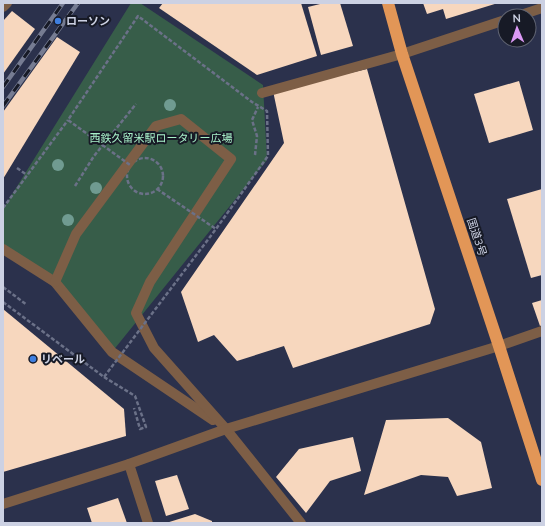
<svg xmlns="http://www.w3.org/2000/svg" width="545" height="526" font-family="'Nunito Sans','Noto Sans JP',sans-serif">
	<rect width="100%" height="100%" fill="#2b314c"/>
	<polygon fill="#375d49" points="131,3 140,3 263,85 267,160 112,352 55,282 3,249 3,209"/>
	<g fill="#f7d7be">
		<polygon points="163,3 301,3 317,56 257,75 159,8"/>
		<polygon points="324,3 340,3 353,46 321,55 308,7"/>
		<polygon points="423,3 498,3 446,19 443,9 427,14"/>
		<polygon points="12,11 35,29 3,74 3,21"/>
		<polygon points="57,37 80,52 3,179 3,112"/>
		<polygon points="367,69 435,309 430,324 293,368 284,346 237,361 214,335 198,342 181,292 284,143 273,91"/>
		<polygon points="519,81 533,130 489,143 474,94"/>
		<polygon points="542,189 542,275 531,278 507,199"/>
		<polygon points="542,300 542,325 540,326 532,303"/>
		<polygon points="3,309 124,409 126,436 3,472"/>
		<polygon points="448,418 481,442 492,488 457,496 448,477 421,475 364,495 386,420"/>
		<polygon points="353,437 361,471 330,481 306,513 276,477 299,449"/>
		<polygon points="177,475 189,509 166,516 155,481"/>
		<polygon points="118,498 127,523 92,523 87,508"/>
		<polygon points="195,514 212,521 212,523 166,523"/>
	</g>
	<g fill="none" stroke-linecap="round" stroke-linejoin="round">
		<g stroke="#6b7188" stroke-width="2.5" stroke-dasharray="4 2" stroke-linecap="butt">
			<polyline points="255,155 257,136 252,120 258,107"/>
			<circle cx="145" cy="176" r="18"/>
			<polyline points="17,168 27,175"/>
			<polyline points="75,186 94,156 136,104"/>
			<polyline points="3,208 68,120"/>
			<polyline points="3,287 27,305"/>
			<polyline points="104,377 135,396 146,427 140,429 134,408"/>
		</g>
		<g stroke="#7d5e46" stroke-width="10">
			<polyline points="3,7 7,3"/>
			<polyline points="518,16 542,8"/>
			<polyline points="262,93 402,54 505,20"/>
			<polyline points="3,249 55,282 112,352 213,420"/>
			<polyline points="55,282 76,234 156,126 181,119 231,159 150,282 136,313 154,348 226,429 301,523"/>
			<polyline points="129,464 148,523"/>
			<polyline points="3,504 129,464 226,429 499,346 542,331"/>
		</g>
		<polyline stroke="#e29657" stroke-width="12" points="388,3 402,54 499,346 542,480"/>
		<defs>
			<g id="rail">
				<polyline points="3,87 63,3"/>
				<polyline points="3,106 78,3"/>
			</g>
		</defs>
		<use href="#rail" stroke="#767c92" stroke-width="4.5"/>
		<use href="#rail" stroke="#171a26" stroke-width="3" stroke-dasharray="9" stroke-linecap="butt"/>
		<g stroke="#6b7188" stroke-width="2.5" stroke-dasharray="4 2" stroke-linecap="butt">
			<polyline points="157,189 216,229"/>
			<polyline points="3,302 104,377 216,229 268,156 267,111 252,102 138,16 68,120 130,165"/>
		</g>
	</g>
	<g fill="#709b91">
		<circle cx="170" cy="105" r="6"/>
		<circle cx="58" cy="165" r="6"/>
		<circle cx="96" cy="188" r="6"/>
		<circle cx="68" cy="220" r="6"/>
	</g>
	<g fill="#3f7fe0" stroke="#171a26" stroke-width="1.5">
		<circle cx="58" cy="21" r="4"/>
		<circle cx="33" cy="359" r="4"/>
	</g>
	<g text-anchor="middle" stroke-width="4" stroke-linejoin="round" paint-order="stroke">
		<g font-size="11" font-weight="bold" fill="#ccd1e3" stroke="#171a26" text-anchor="start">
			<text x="66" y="25">ローソン</text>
			<text x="41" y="363">リベール</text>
		</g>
		<g font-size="11" fill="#a8f1c9" stroke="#171a26">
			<text x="161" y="142">西鉄久留米駅ロータリー広場</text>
		</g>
		<g font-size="11" fill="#ccd1e3" stroke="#171a26">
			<text transform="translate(477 237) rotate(72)" y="4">国道3号</text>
		</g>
	</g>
	<rect width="545" height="526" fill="none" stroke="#ccd1e3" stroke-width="8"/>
	<g transform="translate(517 28) rotate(358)"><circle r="19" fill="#171a26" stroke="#5f6372"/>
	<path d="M0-3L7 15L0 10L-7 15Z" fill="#db99f5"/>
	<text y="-6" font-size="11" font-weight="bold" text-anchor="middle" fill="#ccd1e3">N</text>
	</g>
</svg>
